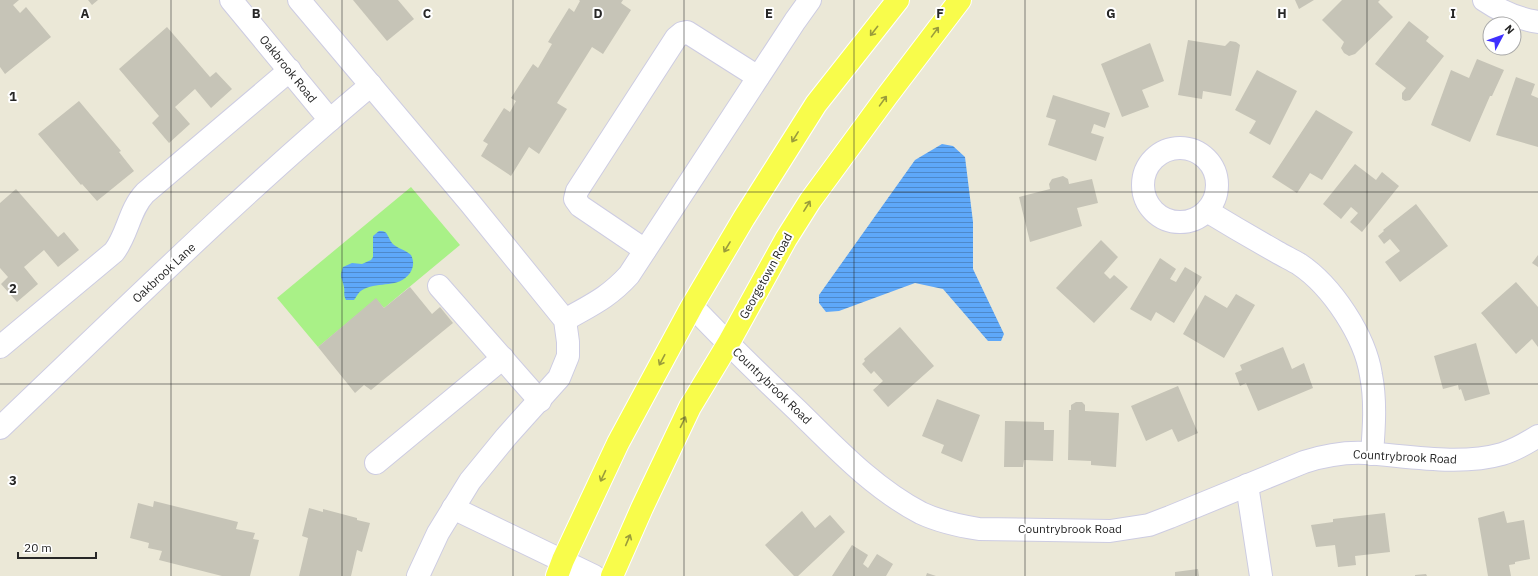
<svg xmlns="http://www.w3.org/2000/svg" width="1538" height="576" font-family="'IBM Plex Sans',sans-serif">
	<defs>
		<pattern id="water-rules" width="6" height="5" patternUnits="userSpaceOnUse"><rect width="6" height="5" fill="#5ea8f9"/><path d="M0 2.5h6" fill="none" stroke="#4e89ca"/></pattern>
	</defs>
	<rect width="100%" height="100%" fill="#ebe8d7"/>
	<polygon fill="#a9f187" points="411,187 460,245 384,308 376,299 318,347 277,298"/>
	<g fill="url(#water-rules)">
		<polygon points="942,144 953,146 965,157 973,222 973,269 1004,334 1001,341 988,341 943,289 915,283 839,311 826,312 819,303 819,295 915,160"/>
		<path d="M379 231C388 230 387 236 392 243 396 248 406 250 411 255 414 261 414 267 410 273 398 289 380 281 364 289 359 291 357 296 354 300H346C343 295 345 292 344 287 342 277 339 278 343 267L352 263 362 264 371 260 373 257V236Z"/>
	</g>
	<g fill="#c6c4b7">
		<polygon points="0,0 19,0 13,5 20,13 26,7 51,37 5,74 0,67"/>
		<polygon points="88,0 98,0 92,5"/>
		<polygon points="353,0 398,0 414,19 387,41"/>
		<polygon points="579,0 623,0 621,3 631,10 603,54 592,47 557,103 567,109 539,154 529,147 511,176 481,156 488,144 483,141 504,108 510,112 516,101 511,98 533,64 538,68 552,44 548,42 569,8 574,12 580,1"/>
		<polygon points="1295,0 1314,0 1299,9"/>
		<polygon points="1342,0 1380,0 1378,2 1393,17 1355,54 1349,56 1344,53 1341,48 1344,42 1322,20"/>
		<polygon points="1409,21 1429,37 1426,41 1444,56 1410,100 1405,101 1402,99 1402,93 1406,88 1375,64"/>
		<polygon points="167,27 210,77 216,72 232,89 211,108 195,89 175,107 190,124 169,143 152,123 159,116 119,69"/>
		<polygon points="1188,40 1225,46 1230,41 1236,42 1240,45 1231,96 1203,91 1202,99 1178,95"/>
		<polygon points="1150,43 1164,81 1142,90 1149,107 1122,117 1101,64"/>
		<polygon points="1477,59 1504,70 1492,96 1490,96 1470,142 1431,125 1451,70 1469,78"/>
		<polygon points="1257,70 1297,91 1270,145 1249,133 1256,121 1235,110"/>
		<polygon points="1516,77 1535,84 1531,95 1538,98 1538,147 1496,135"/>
		<polygon points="1053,95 1110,113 1105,128 1094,124 1091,133 1104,137 1096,161 1048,145 1056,120 1046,117"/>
		<polygon points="79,101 121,151 119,152 134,171 97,201 82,184 81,185 38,134"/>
		<polygon points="1316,110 1353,132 1322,180 1310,173 1297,193 1272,177"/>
		<polygon points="1355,164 1376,180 1382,172 1399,186 1362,232 1350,222 1358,213 1351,207 1341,219 1323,204"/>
		<polygon points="1063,176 1068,179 1069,184 1092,179 1098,203 1077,208 1082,226 1030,242 1019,197 1050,189 1049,184 1052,179"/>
		<polygon points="16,189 58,237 64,232 79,250 58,267 44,250 24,267 38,284 17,302 1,284 8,277 0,268 0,203"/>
		<polygon points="1416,204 1448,246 1400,282 1385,262 1400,251 1390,239 1384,244 1378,236 1384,231 1383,230"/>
		<polygon points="1101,240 1118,257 1104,273 1110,279 1114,275 1128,287 1094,323 1056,288"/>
		<polygon points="1538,255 1538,267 1532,263"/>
		<polygon points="1160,258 1176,269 1170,279 1176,282 1185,267 1202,277 1174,323 1156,312 1151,321 1130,309"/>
		<polygon points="1516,282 1538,307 1538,347 1532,339 1516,354 1481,313"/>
		<polygon points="410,287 432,314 440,307 453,323 371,390 364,385 355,393 318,347 376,298 384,308"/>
		<polygon points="1236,294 1255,305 1224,358 1183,334 1205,295 1227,308"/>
		<polygon points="900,327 934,366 888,407 873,390 883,381 874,371 871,374 862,364 865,361 864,359"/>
		<polygon points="1476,343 1490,394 1465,401 1461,389 1459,390 1458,385 1443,389 1434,356"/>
		<polygon points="1283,347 1292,369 1304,363 1313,388 1258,411 1246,383 1240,386 1235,373 1242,370 1240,365"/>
		<polygon points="1178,386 1198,433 1178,442 1172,429 1146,441 1131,406"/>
		<polygon points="937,399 980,415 962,462 941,453 944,445 922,436"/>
		<polygon points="1076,402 1082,402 1085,405 1085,411 1119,413 1116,467 1091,465 1091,461 1068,460 1069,410 1071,410 1071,405"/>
		<polygon points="1005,421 1044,422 1044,430 1054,430 1053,461 1024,460 1023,467 1004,467"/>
		<polygon points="154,501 238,522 236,529 255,533 253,539 259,540 250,576 222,576 159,560 162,551 148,548 149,543 130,538 138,503 153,507"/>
		<polygon points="309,508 323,512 323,509 357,518 357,520 370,523 362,552 357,550 351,576 299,576 308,538 302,536"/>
		<polygon points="802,511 815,528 830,515 845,532 798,576 794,576 765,545"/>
		<polygon points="1504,511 1507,523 1524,520 1530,559 1515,562 1515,564 1509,565 1511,576 1488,576 1478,518"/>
		<polygon points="1385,513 1390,552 1355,556 1356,565 1338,567 1335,545 1316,547 1311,525 1333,522 1333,519"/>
		<polygon points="852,545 868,555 863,564 868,568 877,554 893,564 886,576 832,576"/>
		<polygon points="1198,569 1199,576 1175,576 1175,572"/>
		<polygon points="927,573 936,576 926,576"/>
		<polygon points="1426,574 1427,576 1415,576 1415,575"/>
	</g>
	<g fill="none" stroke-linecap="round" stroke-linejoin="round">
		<defs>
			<g id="minor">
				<polyline points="231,0 330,120"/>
				<polyline points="299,0 470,203 565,320 568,342 568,356 559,378 506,437 470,481 438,533 418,576"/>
				<path d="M1484 0C1500 11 1519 19 1538 22"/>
				<circle cx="1180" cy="185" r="37"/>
				<path d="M1207 211C1230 225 1254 239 1277 252 1284 256 1292 260 1299 264 1332 286 1365 336 1371 375 1376 401 1374 428 1372 454"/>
				<polyline points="645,250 580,206 575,199 577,191 676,38 682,33 687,32 758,77"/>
				<polyline points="439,286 540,401"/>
				<path d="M692 306C726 342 761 376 797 410 835 447 873 488 921 513 938 521 960 526 979 529L1110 531 1149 525 1170 517 1304 462C1323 456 1345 452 1365 453 1408 456 1460 466 1502 454 1515 450 1527 443 1538 436"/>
				<path d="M565 320C591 305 608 298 629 275L795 21 810 0"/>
				<path d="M0 347 114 252C128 234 129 210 145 193L290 70"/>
				<path d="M0 428C122 312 242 193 371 85"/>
				<polyline points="376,463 503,358"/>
				<polyline points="1247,485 1261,576"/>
				<polyline points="453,508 594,576"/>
			</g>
			<g id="major">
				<polyline points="557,576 563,560 618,443 692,306 744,218 816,104 898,0"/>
				<polyline points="612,576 642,508 690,407 728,344 786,239 810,201 887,96 960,0"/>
			</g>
		</defs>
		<use href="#minor" stroke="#cdcce2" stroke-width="24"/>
		<use href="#major" stroke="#fff" stroke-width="24"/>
		<use href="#minor" stroke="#fff" stroke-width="22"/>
		<use href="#major" stroke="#f8fc4b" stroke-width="22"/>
	</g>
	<defs><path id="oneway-shaft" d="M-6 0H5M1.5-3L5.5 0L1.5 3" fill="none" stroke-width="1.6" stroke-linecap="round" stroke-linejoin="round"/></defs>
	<g stroke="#9a9c3b">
		<use href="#oneway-shaft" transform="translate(874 31) rotate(128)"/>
		<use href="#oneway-shaft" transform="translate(935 32) rotate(-54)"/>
		<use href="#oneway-shaft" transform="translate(883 101) rotate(-54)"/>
		<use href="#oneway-shaft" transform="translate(795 137) rotate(122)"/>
		<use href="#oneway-shaft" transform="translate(807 206) rotate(-58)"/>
		<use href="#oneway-shaft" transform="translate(727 247) rotate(121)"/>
		<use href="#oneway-shaft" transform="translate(662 360) rotate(118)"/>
		<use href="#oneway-shaft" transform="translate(683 422) rotate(-64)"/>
		<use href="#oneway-shaft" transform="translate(603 476) rotate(115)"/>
		<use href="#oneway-shaft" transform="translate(628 540) rotate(-67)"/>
	</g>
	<path fill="none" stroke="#272727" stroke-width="1" stroke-opacity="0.55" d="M171 0V576M342 0V576M513 0V576M684 0V576M854 0V576M1025 0V576M1196 0V576M1367 0V576M0 192H1538M0 384H1538"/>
	<g text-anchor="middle" stroke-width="4" stroke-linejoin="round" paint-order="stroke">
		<g font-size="12" fill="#272727" stroke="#fff">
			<text transform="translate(288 69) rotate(51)" y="4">Oakbrook Road</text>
			<text transform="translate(164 273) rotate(-43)" y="4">Oakbrook Lane</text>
			<text transform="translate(766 276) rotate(-61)" y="4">Georgetown Road</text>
			<text transform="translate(772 386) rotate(44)" y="4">Countrybrook Road</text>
			<text transform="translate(1405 457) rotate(3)" y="4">Countrybrook Road</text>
			<text x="1070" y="533">Countrybrook Road</text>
		</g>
	</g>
	<g font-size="13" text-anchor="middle" font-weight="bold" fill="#272727" stroke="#fff" stroke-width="4" stroke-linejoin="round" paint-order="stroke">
		<text x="85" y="18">A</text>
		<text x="256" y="18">B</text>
		<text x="427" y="18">C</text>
		<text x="598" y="18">D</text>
		<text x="769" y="18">E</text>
		<text x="940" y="18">F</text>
		<text x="1111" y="18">G</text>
		<text x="1282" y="18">H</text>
		<text x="1453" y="18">I</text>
		<text x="13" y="101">1</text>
		<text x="13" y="293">2</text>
		<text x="13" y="485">3</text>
	</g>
	<g transform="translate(1502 36) rotate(49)"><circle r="19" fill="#ffffff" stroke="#a9a9a9"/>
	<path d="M0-3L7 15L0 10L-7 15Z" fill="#3f30ff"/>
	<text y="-6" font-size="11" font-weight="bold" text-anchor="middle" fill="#272727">N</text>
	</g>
	<path d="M18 552v6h78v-6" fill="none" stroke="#272727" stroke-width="2"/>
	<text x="24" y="552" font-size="12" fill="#272727" stroke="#ffffff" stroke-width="3" paint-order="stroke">20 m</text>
</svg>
